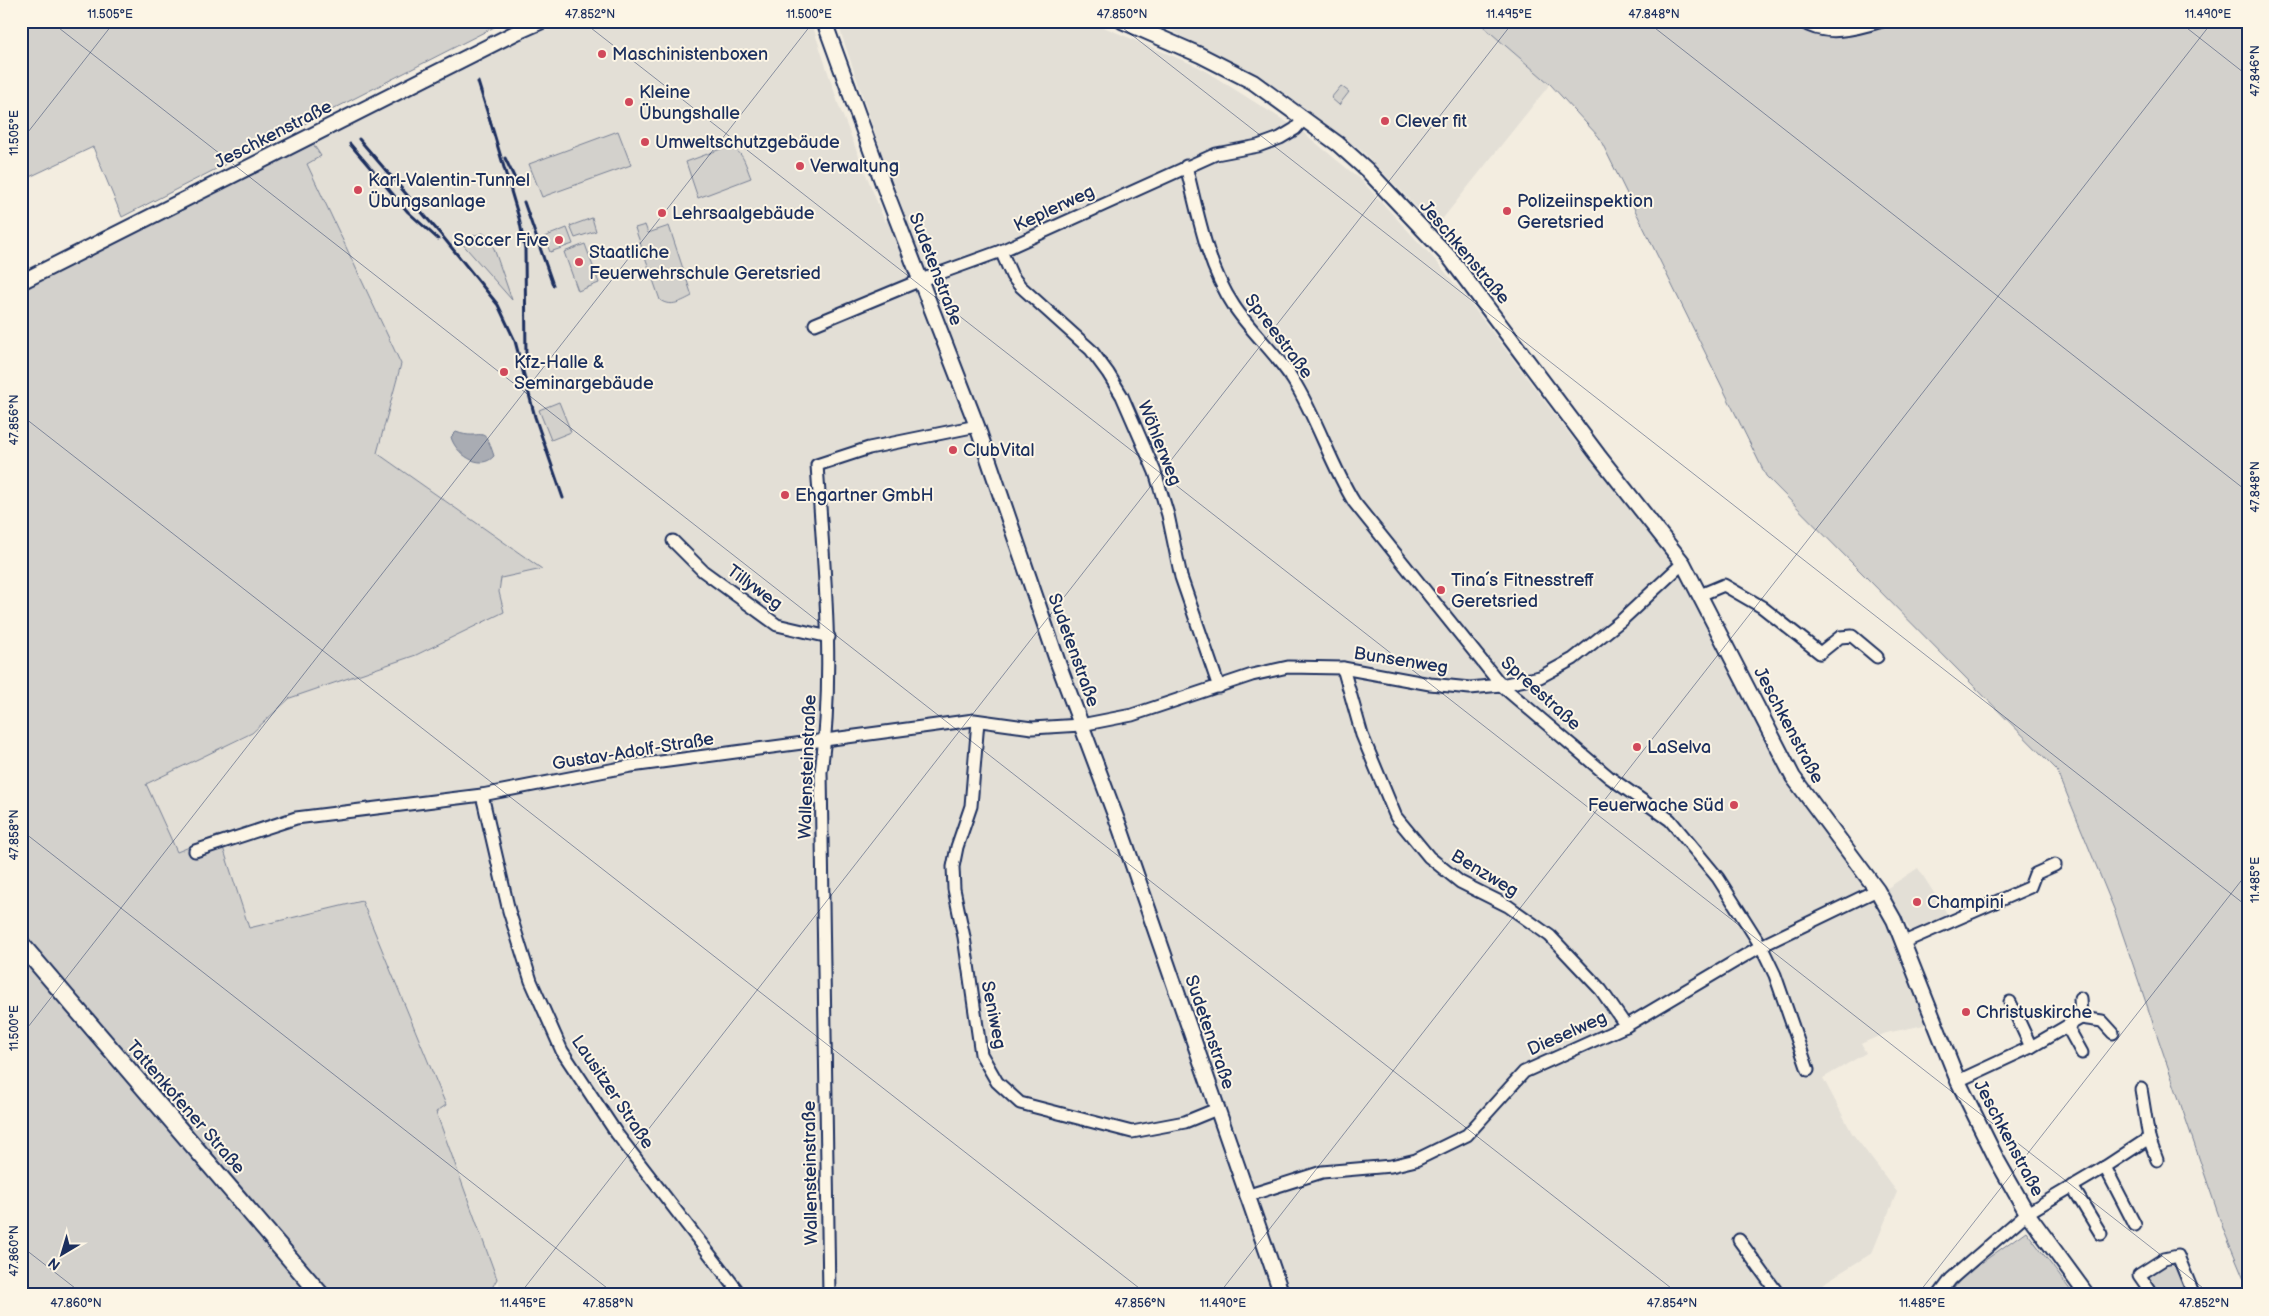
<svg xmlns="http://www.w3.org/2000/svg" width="2269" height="1316" font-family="'Balsamiq Sans',sans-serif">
	<rect width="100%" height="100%" fill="#f3ede0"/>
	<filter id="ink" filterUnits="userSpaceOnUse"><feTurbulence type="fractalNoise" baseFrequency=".02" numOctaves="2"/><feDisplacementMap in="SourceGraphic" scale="10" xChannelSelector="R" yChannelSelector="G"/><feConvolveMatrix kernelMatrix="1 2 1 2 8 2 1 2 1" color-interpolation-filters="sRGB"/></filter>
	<g filter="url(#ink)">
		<g fill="#e3dfd6">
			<polygon points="565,21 811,21 839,106 885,222 903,210 879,145 837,21 1089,21 1199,67 1304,133 1361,180 1437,262 1468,300 1577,444 1682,568 1755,722 1828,839 1865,886 1893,936 1929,1024 1886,1033 1865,1042 1861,1044 1866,1053 1823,1078 1852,1133 1897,1192 1872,1253 1827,1281 1811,1295 503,1295 435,1111 446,1105 362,901 249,928 219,835 177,852 145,784 252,734 290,698 416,655 504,612 499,592 501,578 542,569 377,453 401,364 307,164 321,156 313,144 520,40"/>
			<polygon points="1148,21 1477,21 1550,84 1436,227 1364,153 1279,89 1170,30"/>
			<polygon points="1918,868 1948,915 1912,933 1886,889"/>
		</g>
		<g fill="#d3d1cc" stroke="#778095">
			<polygon points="21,21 506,21 122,217 93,147 21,181"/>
			<path d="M1477 21H1789C1826 48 1855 36 1894 21H2248V1288L2224 1231 2114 909 2057 770 1766 476 1599 137 1550 84Z"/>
			<polygon points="1341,86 1349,92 1339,105 1331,98"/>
			<polygon points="618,131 631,165 542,197 529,164"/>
			<polygon points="313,144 321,156 307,164 401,364 377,453 542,569 501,578 499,592 504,612 416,655 290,698 252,733 146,784 177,852 219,835 249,928 362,901 446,1105 436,1112 497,1279 488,1295 21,1295 21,290"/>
			<path d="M726 147C743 148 745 164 751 178L698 198 686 162Z"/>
			<polygon points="592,218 596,231 575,238 570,226"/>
			<path d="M645 225 648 233 669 226 692 296C682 301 671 308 660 300L635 228Z"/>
			<polygon points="567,228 573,244 550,252 544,237"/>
			<polygon points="483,233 491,240 512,300 459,240"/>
			<polygon points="585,244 599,283 578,291 564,252"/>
			<polygon points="559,402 571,432 551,440 539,410"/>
			<polygon points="2026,1231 2074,1295 1949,1295 1963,1276"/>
			<polygon points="2170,1264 2176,1265 2188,1295 2158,1295 2151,1285 2149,1275 2165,1265"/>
		</g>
		<path fill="#a9acb3" stroke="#707a91" d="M456 432C482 442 483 421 494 456 480 472 455 453 451 437Z"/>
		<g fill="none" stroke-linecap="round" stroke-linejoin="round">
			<defs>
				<g id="minor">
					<path d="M1801 21C1825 38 1856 29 1882 21"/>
					<path d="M1186 166C1198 213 1206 264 1234 306 1251 332 1276 353 1293 380 1317 418 1330 463 1354 502L1501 685 1609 777 1670 820 1718 878 1761 946 1775 975 1808 1070"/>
					<polyline points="1001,251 1012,276 1020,286 1091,350 1108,373 1122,396 1155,472 1168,515 1181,577 1219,687"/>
					<polyline points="815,324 921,280 1001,251 1216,154 1258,146 1280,138 1295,129 1304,119"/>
					<polyline points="673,541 703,571 777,625 829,637"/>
					<polyline points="1700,595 1724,585 1762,607 1820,653 1840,637 1852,636 1877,657"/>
					<polyline points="1343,668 1362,735 1396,817 1429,857 1460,882 1508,906 1550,936 1601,990 1626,1026"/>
					<polyline points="978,721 971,806 957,847 953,867 954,889 964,937 981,1054 997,1082 1020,1103 1132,1132 1185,1122 1217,1109"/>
					<polyline points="482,795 509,911 531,981 562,1051 617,1134 741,1295"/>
					<polyline points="195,851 296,818 482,795 631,766 974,720 1032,728 1081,725 1132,715 1252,675 1288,667 1343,668 1430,684 1470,688 1501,685 1540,677 1573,659 1623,619 1683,563"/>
					<polyline points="1904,942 2030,887 2035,874 2055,865"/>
					<polyline points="2010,1002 2031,1047"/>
					<polyline points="2081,1018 2102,1021 2113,1033"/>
					<polyline points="2067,1026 2082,1053"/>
					<polyline points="1958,1081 2031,1047 2081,1018 2080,998"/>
					<polyline points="2141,1089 2149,1138"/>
					<polyline points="2105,1167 2135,1225"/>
					<polyline points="2072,1186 2101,1234"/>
					<polyline points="1246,1196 1322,1172 1391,1166 1416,1160 1467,1135 1524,1072 1626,1026 1761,946 1877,890"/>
					<polyline points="1739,1240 1779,1295"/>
					<path d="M829 1295 821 772C835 670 824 567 817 465L869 448 977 426"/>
					<polyline points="1939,1295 1951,1279 2027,1213 2105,1167 2149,1138 2157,1160"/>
					<polyline points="2153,1295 2139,1275 2164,1259 2178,1256 2194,1295"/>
				</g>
				<g id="tertiary">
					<polyline points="824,21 885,189 977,426 1058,663 1120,828 1282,1295"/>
					<polyline points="1122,21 1200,55 1253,82 1338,144 1367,170 1450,258 1598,455 1683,563 1793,777 1877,890 1894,920 1958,1081 1997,1160 2027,1213 2087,1295"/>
					<polyline points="21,282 517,32 542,21"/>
				</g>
				<polyline id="secondary" points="21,944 321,1295"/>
			</defs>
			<use href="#minor" stroke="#1b2f5e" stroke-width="15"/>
			<use href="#tertiary" stroke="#1b2f5e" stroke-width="18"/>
			<use href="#secondary" stroke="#1b2f5e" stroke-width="20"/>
			<use href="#minor" stroke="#fcf5e5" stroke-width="11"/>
			<use href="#tertiary" stroke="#fcf5e5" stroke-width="14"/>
			<use href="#secondary" stroke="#fcf5e5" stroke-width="16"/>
			<g stroke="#1b2f5e" stroke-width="3">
				<polyline points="478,82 491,124"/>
				<polyline points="489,117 519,218 525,249 526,361"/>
				<polyline points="359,139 443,237 498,305 515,341 535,417 563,498"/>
				<polyline points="350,144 408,212 438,239"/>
				<polyline points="505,158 515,179"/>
				<polyline points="524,202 553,285"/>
			</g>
		</g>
	</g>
	<path fill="none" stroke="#1b2f5e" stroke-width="1" stroke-opacity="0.45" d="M50 21 1680 1295M582 21 2212 1295M1114 21 2248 907M1646 21 2248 492M2178 21 2248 76M21 141 115 21M21 415 1148 1295M21 830 616 1295M21 1036 814 21M21 1246 84 1295M519 1295 1514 21M1218 1295 2213 21M1917 1295 2248 872"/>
	<g fill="#d1495b" stroke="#fcf5e5" stroke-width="2">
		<circle cx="602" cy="54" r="5"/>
		<circle cx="629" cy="102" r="5"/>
		<circle cx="1385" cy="121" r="5"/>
		<circle cx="645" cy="142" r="5"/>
		<circle cx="800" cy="166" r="5"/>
		<circle cx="358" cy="190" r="5"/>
		<circle cx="1507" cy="211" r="5"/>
		<circle cx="662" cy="213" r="5"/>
		<circle cx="559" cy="240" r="5"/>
		<circle cx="579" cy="262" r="5"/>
		<circle cx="504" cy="372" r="5"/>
		<circle cx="953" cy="450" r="5"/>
		<circle cx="785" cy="495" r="5"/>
		<circle cx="1441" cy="590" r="5"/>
		<circle cx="1637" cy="747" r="5"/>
		<circle cx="1734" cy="805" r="5"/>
		<circle cx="1917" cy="902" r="5"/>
		<circle cx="1966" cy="1012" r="5"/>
	</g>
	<g text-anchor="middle" stroke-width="4" stroke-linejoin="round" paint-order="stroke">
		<g font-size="18" fill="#1b2f5e" stroke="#fcf5e5" text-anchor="start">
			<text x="612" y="60">Maschinistenboxen</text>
			<text x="639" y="98">Kleine<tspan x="639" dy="21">Übungshalle</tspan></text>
			<text x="1395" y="127">Clever fit</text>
			<text x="655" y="148">Umweltschutzgebäude</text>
			<text x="810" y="172">Verwaltung</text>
			<text x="368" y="186">Karl-Valentin-Tunnel<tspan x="368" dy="21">Übungsanlage</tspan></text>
			<text x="1517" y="207">Polizeiinspektion<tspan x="1517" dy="21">Geretsried</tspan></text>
			<text x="672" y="219">Lehrsaalgebäude</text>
			<text x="549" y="246" text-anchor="end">Soccer Five</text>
			<text x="589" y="258">Staatliche<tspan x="589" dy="21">Feuerwehrschule Geretsried</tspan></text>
			<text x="514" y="368">Kfz-Halle &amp;<tspan x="514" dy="21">Seminargebäude</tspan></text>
			<text x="963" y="456">ClubVital</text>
			<text x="795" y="501">Ehgartner GmbH</text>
			<text x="1451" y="586">Tina´s Fitnesstreff<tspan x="1451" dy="21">Geretsried</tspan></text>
			<text x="1647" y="753">LaSelva</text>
			<text x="1724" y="811" text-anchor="end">Feuerwache Süd</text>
			<text x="1927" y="908">Champini</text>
			<text x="1976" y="1018">Christuskirche</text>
		</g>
		<g font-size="18" fill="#1b2f5e" stroke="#fcf5e5">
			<text transform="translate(273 134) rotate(-27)" y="6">Jeschkenstraße</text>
			<text transform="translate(1054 208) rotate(-25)" y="6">Keplerweg</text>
			<text transform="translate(1465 252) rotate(50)" y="6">Jeschkenstraße</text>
			<text transform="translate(936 269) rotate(69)" y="6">Sudetenstraße</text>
			<text transform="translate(1279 336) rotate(53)" y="6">Spreestraße</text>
			<text transform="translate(1160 443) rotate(68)" y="6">Wöhlerweg</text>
			<text transform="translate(755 587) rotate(36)" y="6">Tillyweg</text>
			<text transform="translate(1074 650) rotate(70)" y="6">Sudetenstraße</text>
			<text transform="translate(1401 660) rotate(9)" y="6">Bunsenweg</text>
			<text transform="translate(1541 693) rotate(42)" y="6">Spreestraße</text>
			<text transform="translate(1789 725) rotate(62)" y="6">Jeschkenstraße</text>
			<text transform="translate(633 751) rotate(-9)" y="6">Gustav-Adolf-Straße</text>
			<text transform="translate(807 767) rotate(-88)" y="6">Wallensteinstraße</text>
			<text transform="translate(1485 873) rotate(31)" y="6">Benzweg</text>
			<text transform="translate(994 1015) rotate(79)" y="6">Seniweg</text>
			<text transform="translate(1210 1032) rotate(71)" y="6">Sudetenstraße</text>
			<text transform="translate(1567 1033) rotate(-24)" y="6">Dieselweg</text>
			<text transform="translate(613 1092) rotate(56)" y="6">Lausitzer Straße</text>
			<text transform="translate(186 1107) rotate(49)" y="6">Tattenkofener Straße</text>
			<text transform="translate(2009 1138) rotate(62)" y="6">Jeschkenstraße</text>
			<text transform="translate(810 1173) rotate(-91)" y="6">Wallensteinstraße</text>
		</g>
	</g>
	<rect width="2269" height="1316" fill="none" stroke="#fcf5e5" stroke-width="55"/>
	<g transform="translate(62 1254) rotate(218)" stroke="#fcf5e5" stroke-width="4" paint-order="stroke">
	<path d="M0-4L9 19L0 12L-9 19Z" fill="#1b2f5e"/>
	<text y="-8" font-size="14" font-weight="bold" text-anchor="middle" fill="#1b2f5e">N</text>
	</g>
	<rect x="28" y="28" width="2214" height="1260" fill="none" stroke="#1b2f5e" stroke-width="2"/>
	<g font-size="12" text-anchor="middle" fill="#1b2f5e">
		<text x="110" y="18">11.505°E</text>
		<text x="590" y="18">47.852°N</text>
		<text x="809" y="18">11.500°E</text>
		<text x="1122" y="18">47.850°N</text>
		<text x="1509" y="18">11.495°E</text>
		<text x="1654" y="18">47.848°N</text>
		<text x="2208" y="18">11.490°E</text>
		<text transform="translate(2255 71) rotate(-90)" y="4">47.846°N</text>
		<text transform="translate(14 133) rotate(-90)" y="4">11.505°E</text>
		<text transform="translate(14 420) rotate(-90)" y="4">47.856°N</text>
		<text transform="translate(2255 487) rotate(-90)" y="4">47.848°N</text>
		<text transform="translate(14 835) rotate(-90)" y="4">47.858°N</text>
		<text transform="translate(2255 880) rotate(-90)" y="4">11.485°E</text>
		<text transform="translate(14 1028) rotate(-90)" y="4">11.500°E</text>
		<text transform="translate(14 1251) rotate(-90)" y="4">47.860°N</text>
		<text x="76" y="1307">47.860°N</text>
		<text x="523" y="1307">11.495°E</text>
		<text x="608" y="1307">47.858°N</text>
		<text x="1140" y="1307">47.856°N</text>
		<text x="1223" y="1307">11.490°E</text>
		<text x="1672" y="1307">47.854°N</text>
		<text x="1922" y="1307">11.485°E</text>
		<text x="2204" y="1307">47.852°N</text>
	</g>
</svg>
